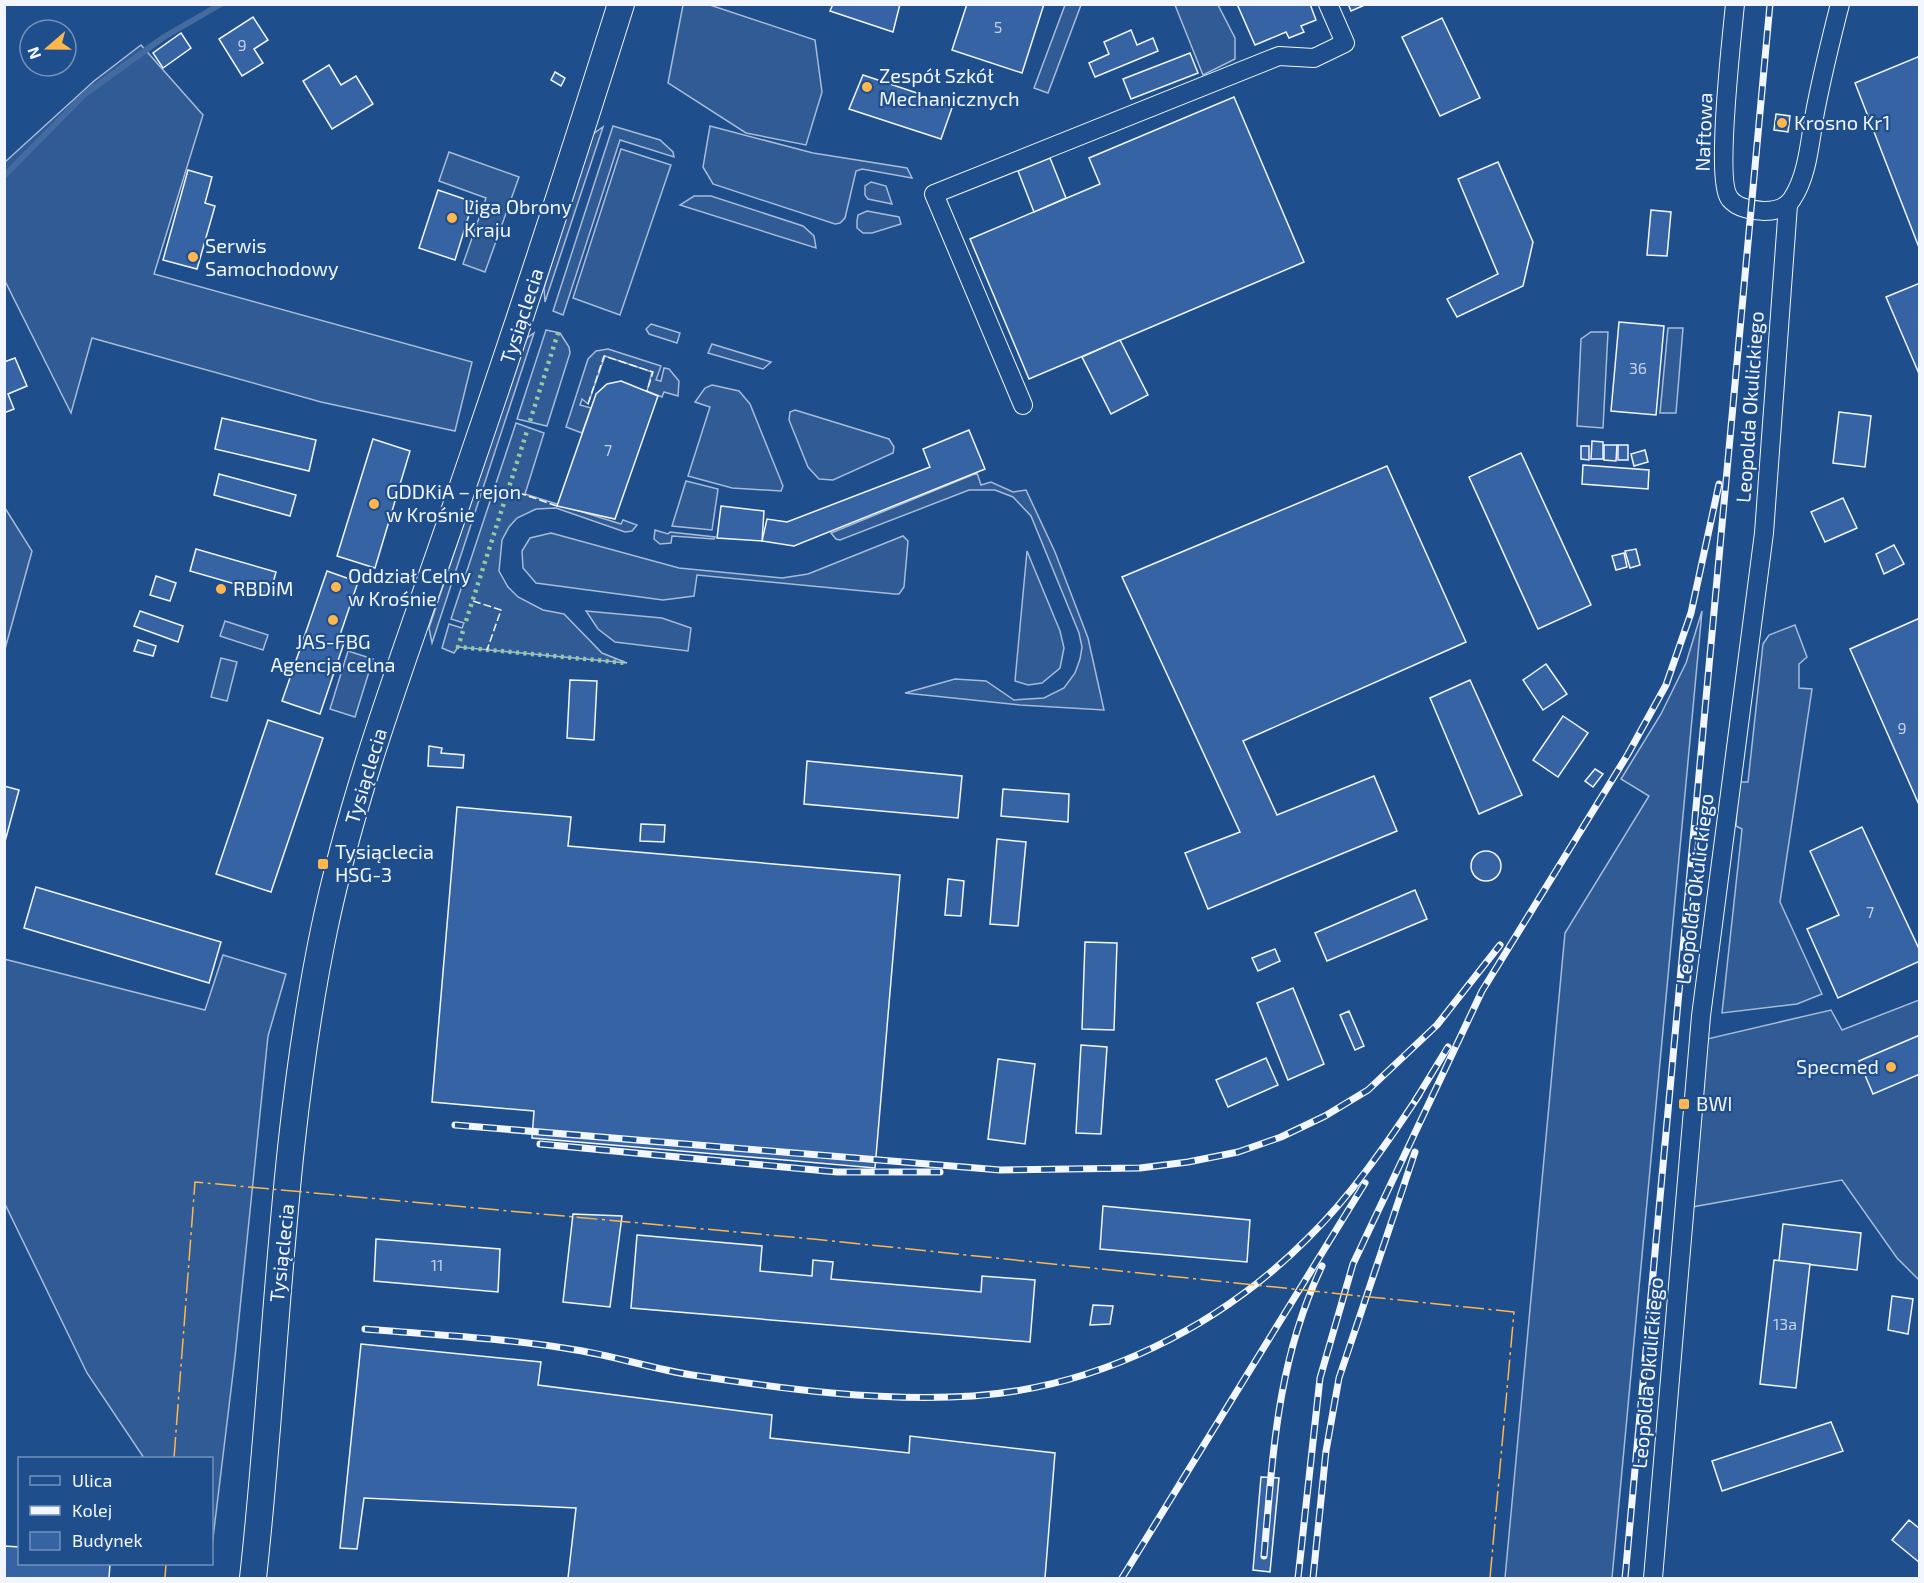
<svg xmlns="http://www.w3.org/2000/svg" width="1924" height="1583" font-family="'Exo 2',sans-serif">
	<rect width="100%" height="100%" fill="#1f4e8c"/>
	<g fill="#305b95" stroke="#a8bbd7" stroke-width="1.5">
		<polygon points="683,5 710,5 815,40 822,92 806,145 746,133 668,83"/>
		<polygon points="1065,5 1081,5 1048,93 1034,88"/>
		<polygon points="1175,5 1218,5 1235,38 1235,59 1203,75"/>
		<polygon points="141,45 203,115 154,274 472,362 455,431 321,402 92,338 71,413 5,281 5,162 94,81"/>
		<polygon points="613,126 660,140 673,152 674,157 620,140 563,315 553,311"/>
		<polygon points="710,126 813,153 907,168 912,178 862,169 856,171 845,218 840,223 835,224 713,184 703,167"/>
		<polygon points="603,127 545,302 544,288 588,145 593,134"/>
		<polygon points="621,149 671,165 620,315 573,298"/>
		<polygon points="449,152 519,177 485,272 463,264 486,198 439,181"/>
		<polygon points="871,182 886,186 892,204 868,199 865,195 865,186"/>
		<polygon points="694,196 711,196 803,226 814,236 816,248 680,205"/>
		<polygon points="867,211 899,217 901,224 872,233 863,233 857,228 857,221 858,215"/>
		<polygon points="651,324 680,333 677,343 649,334 646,329"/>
		<polygon points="1668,328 1683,328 1676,413 1660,413"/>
		<polygon points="546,330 560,333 569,347 570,353 547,426 517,419"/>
		<polygon points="1591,332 1608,332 1603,428 1577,426 1581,339"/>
		<polygon points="534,333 432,643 429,628 522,349 527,338"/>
		<polygon points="712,344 771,362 763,369 708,353"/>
		<polygon points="608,349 661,366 656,380 661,381 664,368 669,369 679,381 678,396 664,392 662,397 647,391 652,372 605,356 588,404 582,399 580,405 591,408 582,433 566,427 588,359 596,351"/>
		<polygon points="712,385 739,391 750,404 783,486 781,491 732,488 688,476 710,407 695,402 705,388"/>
		<polygon points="795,410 889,439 894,447 893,453 833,480 819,479 808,467 789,420 790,412"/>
		<polygon points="516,423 544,433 525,494 621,524 623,520 637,525 632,531 625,532 556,508 536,509 517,518 509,527 502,540 499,571 508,587 518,597 543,610 564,614 602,653 627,663 458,647 454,653 442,648 449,624 462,628 464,623 451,619"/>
		<polygon points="977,473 981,485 991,482 1013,492 1026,490 1055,552 1088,638 1104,710 1020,705 905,693 955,679 986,681 1014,700 1044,698 1064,688 1075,673 1080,659 1082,647 1079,633 1031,516 1013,497 995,490 969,490 840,540 836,539 831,533"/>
		<polygon points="686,481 718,489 712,530 672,526"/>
		<polygon points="5,508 32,551 5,649"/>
		<polygon points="655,530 668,534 670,532 715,537 714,539 672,536 671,543 660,544 654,539"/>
		<polygon points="551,533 679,568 782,578 808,574 903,536 908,541 904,587 899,594 895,594 697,575 694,596 663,600 536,583 523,568 522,551 530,538"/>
		<polygon points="1027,551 1060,631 1064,648 1060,668 1042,683 1028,685 1015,681"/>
		<polygon points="586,611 662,618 691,628 688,651 615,642 598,629"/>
		<polygon points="1702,611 1612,1578 1505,1578 1565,933 1649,796 1621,779 1661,714 1686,663"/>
		<polygon points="225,621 268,635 263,650 220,636"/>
		<polygon points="1795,625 1807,657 1799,664 1799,688 1812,689 1780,902 1822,994 1797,1004 1722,1013 1742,829 1736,826 1738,782 1748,782 1763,644 1769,635"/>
		<polygon points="348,651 373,659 355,717 330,709"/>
		<polygon points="221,658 237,662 227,701 211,697"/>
		<polygon points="223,955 286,974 268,1036 235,1357 212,1546 212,1458 144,1458 87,1373 5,1204 4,959 205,1010"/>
		<polygon points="1919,1000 1919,1280 1897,1258 1842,1180 1692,1207 1707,1039 1831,1010 1842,1030"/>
	</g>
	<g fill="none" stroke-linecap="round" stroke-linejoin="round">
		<polyline stroke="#446ba0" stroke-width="6" points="4,176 85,94 164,37 221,4"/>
	</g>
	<g fill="#3563a3" stroke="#f2f6ff" stroke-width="1.5">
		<polygon points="833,4 900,4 893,32 830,11"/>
		<polygon points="967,4 1044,4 1022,73 952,50"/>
		<polygon points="1237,4 1310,4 1316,20 1301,26 1304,32 1289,38 1286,32 1255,45"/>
		<polygon points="1348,4 1367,4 1351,11"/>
		<polygon points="253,17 268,40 254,49 263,63 242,76 219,39"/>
		<polygon points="1442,18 1480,98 1440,116 1402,37"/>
		<polygon points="1131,30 1137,45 1153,38 1158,51 1095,77 1089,63 1109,54 1104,42"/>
		<polygon points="181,33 191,48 163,68 153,53"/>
		<polygon points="1190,53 1198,73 1131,99 1123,79"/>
		<polygon points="1920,56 1920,250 1855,83"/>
		<polygon points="329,65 341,85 356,76 373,104 332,129 303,81"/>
		<polygon points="555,72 565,78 561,86 551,80"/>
		<polygon points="863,75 953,105 941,139 849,109"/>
		<polygon points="1234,97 1304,262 1029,379 970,239 1100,184 1089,158"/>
		<polygon points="1776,114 1790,116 1788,132 1774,130"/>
		<polygon points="1050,158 1066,198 1034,212 1018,171"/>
		<polygon points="1498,162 1533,242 1523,286 1457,317 1447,299 1498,274 1458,179"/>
		<polygon points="188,170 212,177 205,203 215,206 197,269 163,260"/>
		<polygon points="438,190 473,202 455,260 419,248"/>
		<polygon points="1651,210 1671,212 1667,256 1647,255"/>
		<polygon points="1920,283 1920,376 1886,297"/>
		<polygon points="1619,322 1664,326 1656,415 1611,411"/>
		<polygon points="1120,340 1148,395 1111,414 1082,357"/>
		<polygon points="15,358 27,386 8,394 14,409 4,413 4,362"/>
		<polygon points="621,381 658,396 615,519 557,506 596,394 607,384"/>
		<polygon points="1839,412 1871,416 1865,467 1833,463"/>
		<polygon points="222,418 316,440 309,471 215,449"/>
		<polygon points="969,430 985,469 794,546 762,541 767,519 787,522 930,467 923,449"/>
		<polygon points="373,439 410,451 375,568 337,556"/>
		<polygon points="1592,441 1603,442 1603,459 1591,459"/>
		<polygon points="1604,445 1617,445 1616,461 1604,460"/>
		<rect x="1618" y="445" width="10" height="15"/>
		<polygon points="1581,446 1589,446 1589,460 1581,459"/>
		<polygon points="1645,450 1648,462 1634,466 1631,454"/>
		<polygon points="1521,453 1591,605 1538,629 1469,477"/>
		<polygon points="1583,465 1649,470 1648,489 1582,484"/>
		<polygon points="1387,466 1466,642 1243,741 1277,815 1374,776 1397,831 1208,909 1185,853 1240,832 1122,577"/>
		<polygon points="219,474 296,495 290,516 214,495"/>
		<polygon points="1843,498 1857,528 1825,542 1811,512"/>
		<polygon points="721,506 764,511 762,541 717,538"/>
		<polygon points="1894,545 1904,564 1884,574 1876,554"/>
		<polygon points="196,549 276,572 270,594 190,571"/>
		<polygon points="1636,549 1640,565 1630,568 1625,551"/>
		<polygon points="1624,553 1627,567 1616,570 1612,556"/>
		<polygon points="327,571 358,582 338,641 344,643 320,714 282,701"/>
		<polygon points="156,576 176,583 170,601 150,595"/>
		<polygon points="140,611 183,626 178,642 134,626"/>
		<polygon points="1920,618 1920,807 1850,649"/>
		<polygon points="138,640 156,646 153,656 134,651"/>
		<polygon points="1546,664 1567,694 1543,710 1523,680"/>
		<polygon points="570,680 597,681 594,740 567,738"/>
		<polygon points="1470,680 1522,795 1479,814 1430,698"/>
		<polygon points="1563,716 1588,733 1558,777 1533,760"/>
		<polygon points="268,720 323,738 271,892 216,874"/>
		<polygon points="429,746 442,748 441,753 464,755 463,768 428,766"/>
		<polygon points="807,761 962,776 958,818 804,804"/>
		<polygon points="1595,769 1603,774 1593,787 1585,781"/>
		<polygon points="4,786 19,790 4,845"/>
		<polygon points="1003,789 1069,794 1068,822 1001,816"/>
		<polygon points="457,807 571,817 568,846 900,875 875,1168 532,1138 534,1111 432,1102"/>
		<polygon points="641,824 665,825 664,842 640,841"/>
		<polygon points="1862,827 1920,951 1920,961 1838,998 1807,929 1839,915 1810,851"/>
		<polygon points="997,839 1026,842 1018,926 990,924"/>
		<circle cx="1486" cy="866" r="15"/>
		<polygon points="948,879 964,881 961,916 945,915"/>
		<polygon points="36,887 221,942 209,983 24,928"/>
		<polygon points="1415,890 1427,919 1327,961 1315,933"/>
		<polygon points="1085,942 1117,943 1114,1030 1082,1029"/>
		<polygon points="1275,949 1280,961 1258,971 1252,958"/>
		<polygon points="1293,988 1324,1064 1288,1080 1257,1003"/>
		<polygon points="1349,1011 1364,1046 1355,1050 1340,1015"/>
		<polygon points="1920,1035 1920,1074 1873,1094 1859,1061"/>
		<polygon points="1081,1045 1107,1047 1101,1134 1076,1133"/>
		<polygon points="1266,1058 1278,1085 1228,1107 1216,1080"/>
		<polygon points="998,1059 1035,1064 1025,1144 988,1139"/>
		<polygon points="1103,1206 1250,1220 1247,1262 1100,1249"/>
		<polygon points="573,1214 622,1216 610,1307 563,1302"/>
		<polygon points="1783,1224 1861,1233 1857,1270 1779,1261"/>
		<polygon points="637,1235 762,1246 760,1271 812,1276 813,1260 833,1262 831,1279 981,1292 982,1276 1035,1280 1030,1342 631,1308"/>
		<polygon points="376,1239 500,1249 498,1292 374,1281"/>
		<polygon points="1774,1260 1810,1264 1796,1388 1760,1384"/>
		<polygon points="1892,1296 1913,1299 1908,1334 1888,1330"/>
		<polygon points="1093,1305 1113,1306 1110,1324 1090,1325"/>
		<polygon points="361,1344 541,1362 538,1385 772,1415 770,1438 909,1453 910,1436 1055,1453 1045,1578 568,1578 576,1508 364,1498 357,1549 340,1548"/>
		<polygon points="1831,1422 1843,1451 1722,1491 1712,1461"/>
		<polygon points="1261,1477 1279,1478 1270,1572 1253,1570"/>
		<polygon points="1909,1520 1920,1529 1920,1563 1892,1540"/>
		<polygon points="4,1546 20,1547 20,1564 110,1564 109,1578 4,1578"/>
	</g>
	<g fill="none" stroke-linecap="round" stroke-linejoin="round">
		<defs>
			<g id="street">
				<path d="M1735 4C1732 35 1715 182 1730 199 1738 209 1753 210 1764 211 1774 211 1786 209 1792 199 1809 174 1810 136 1816 107 1823 72 1831 39 1840 4"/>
				<polyline points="1023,405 934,194 1279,56 1314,58 1345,43 1328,4"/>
				<polyline points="1653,1578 1701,1016 1764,533 1788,205"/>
			</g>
			<path id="secondary" d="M253 1578C277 1362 280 1143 324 930 354 786 408 647 455 509 513 341 568 173 621 4"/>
		</defs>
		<use href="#street" stroke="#f2f6ff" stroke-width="20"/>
		<use href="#secondary" stroke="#f2f6ff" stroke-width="28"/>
		<use href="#street" stroke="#1f4e8c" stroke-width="18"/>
		<use href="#secondary" stroke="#1f4e8c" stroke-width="26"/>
		<defs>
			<g id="rail">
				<polyline points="1415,1101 1448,1047"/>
				<polyline points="455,1125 1000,1170 1140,1168 1188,1162 1238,1152 1281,1137 1325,1116 1368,1090 1437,1025 1500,945"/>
				<polyline points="540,1144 837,1172 940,1172"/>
				<path d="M365 1329C435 1335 507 1338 576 1350 615 1356 653 1369 692 1375 784 1389 880 1402 973 1396 1099 1387 1219 1327 1307 1239 1350 1197 1386 1145 1419 1095"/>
				<path d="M1264 1556C1273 1453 1277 1361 1322 1266"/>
				<polyline points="1122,1578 1365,1183"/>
				<polyline points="1298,1578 1320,1378 1353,1264 1482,991 1628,754 1666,685 1691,613 1719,484"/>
				<polyline points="1313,1578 1326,1451 1339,1378 1415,1152"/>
				<polyline points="1625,1578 1770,4"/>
			</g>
		</defs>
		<use href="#rail" stroke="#f2f6ff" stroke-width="7"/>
		<use href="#rail" stroke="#1f4e8c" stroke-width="4.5" stroke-dasharray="14" stroke-linecap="butt"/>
		<g stroke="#97c8a6" stroke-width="4.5" stroke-dasharray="3 4.5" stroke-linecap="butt">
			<polyline points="530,421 558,333"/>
			<polyline points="466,621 528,428"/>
			<polyline points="463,631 458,647 627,663"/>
		</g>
		<g stroke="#f2f6ff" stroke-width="1.5" stroke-dasharray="8 3" stroke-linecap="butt">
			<polyline points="588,404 604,356 653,372 647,391"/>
			<polyline points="508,489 557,506"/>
			<polyline points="473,601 501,610 487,650"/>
		</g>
		<g stroke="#ffb74d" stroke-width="1.5" stroke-dasharray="21 4.5 3 4.5" stroke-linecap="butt">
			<polyline points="174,1458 195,1182 813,1239 1514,1312 1490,1578"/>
			<polyline points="165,1578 166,1564"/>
		</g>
	</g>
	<g fill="#ffb74d" stroke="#1f4e8c" stroke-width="2">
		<circle cx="867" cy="87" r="6"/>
		<circle cx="1782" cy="123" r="6"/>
		<circle cx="452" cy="218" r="6"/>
		<circle cx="193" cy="257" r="6"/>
		<circle cx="374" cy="504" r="6"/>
		<circle cx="336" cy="587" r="6"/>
		<circle cx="221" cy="589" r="6"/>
		<circle cx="333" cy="620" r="6"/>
		<rect x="317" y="858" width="12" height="12" rx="3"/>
		<circle cx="1891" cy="1067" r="6"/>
		<rect x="1678" y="1098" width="12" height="12" rx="3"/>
	</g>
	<g text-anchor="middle" stroke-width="4.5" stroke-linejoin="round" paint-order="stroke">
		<g font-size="16" fill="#c3d1e8">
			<text x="998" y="33">5</text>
			<text x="242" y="51">9</text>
			<text x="1638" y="374">36</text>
			<text x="608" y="456">7</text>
			<text x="1902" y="734">9</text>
			<text x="1870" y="918">7</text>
			<text x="437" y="1271">11</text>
			<text x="1785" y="1330">13a</text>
		</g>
		<g font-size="20" fill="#f2f6ff" stroke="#1f4e8c" text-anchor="start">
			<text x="879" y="83">Zespół Szkół<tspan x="879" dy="23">Mechanicznych</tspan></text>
			<text x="1794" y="130">Krosno Kr1</text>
			<text x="464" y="214">Liga Obrony<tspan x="464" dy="23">Kraju</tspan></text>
			<text x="205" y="253">Serwis<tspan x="205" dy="23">Samochodowy</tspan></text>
			<text x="386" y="499">GDDKiA – rejon<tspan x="386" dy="23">w Krośnie</tspan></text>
			<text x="348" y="583">Oddział Celny<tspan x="348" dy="23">w Krośnie</tspan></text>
			<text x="233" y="596">RBDiM</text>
			<text x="333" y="649" text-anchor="middle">JAS-FBG<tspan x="333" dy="23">Agencja celna</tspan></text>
			<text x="335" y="859">Tysiąclecia<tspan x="335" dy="23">HSG-3</tspan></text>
			<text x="1879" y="1074" text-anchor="end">Specmed</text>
			<text x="1696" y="1111">BWI</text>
		</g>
		<g font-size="20" fill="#f2f6ff" stroke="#1f4e8c">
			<text transform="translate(1704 132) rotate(-88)" y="7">Naftowa</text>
			<text transform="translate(522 316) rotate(-72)" y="7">Tysiąclecia</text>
			<text transform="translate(1750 407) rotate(-86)" y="7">Leopolda Okulickiego</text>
			<text transform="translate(366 776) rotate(-73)" y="7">Tysiąclecia</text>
			<text transform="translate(1695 889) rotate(-83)" y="7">Leopolda Okulickiego</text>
			<text transform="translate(282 1253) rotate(-84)" y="7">Tysiąclecia</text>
			<text transform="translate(1648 1373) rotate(-85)" y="7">Leopolda Okulickiego</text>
		</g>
	</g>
	<rect width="1924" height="1583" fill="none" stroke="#f2f6ff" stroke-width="12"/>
	<rect x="18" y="1457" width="195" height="108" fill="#1f4e8c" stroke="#7391ba" stroke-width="1.5"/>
	<rect x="30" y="1476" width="30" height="9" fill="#1f4e8c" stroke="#7391ba" stroke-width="1.5"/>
	<text x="72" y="1487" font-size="18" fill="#f2f6ff">Ulica</text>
	<rect x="30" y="1506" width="30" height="9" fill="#f2f6ff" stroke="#7391ba" stroke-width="1.5"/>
	<text x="72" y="1517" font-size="18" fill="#f2f6ff">Kolej</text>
	<rect x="30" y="1532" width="30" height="18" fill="#3563a3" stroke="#7391ba" stroke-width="1.5"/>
	<text x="72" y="1547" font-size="18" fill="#f2f6ff">Budynek</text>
	<g transform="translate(48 48) rotate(250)"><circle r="28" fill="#1f4e8c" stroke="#7391ba" stroke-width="1.5"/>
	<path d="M0-4.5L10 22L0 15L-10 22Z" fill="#ffb74d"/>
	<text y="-9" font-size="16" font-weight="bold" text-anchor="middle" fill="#f2f6ff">N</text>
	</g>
</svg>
